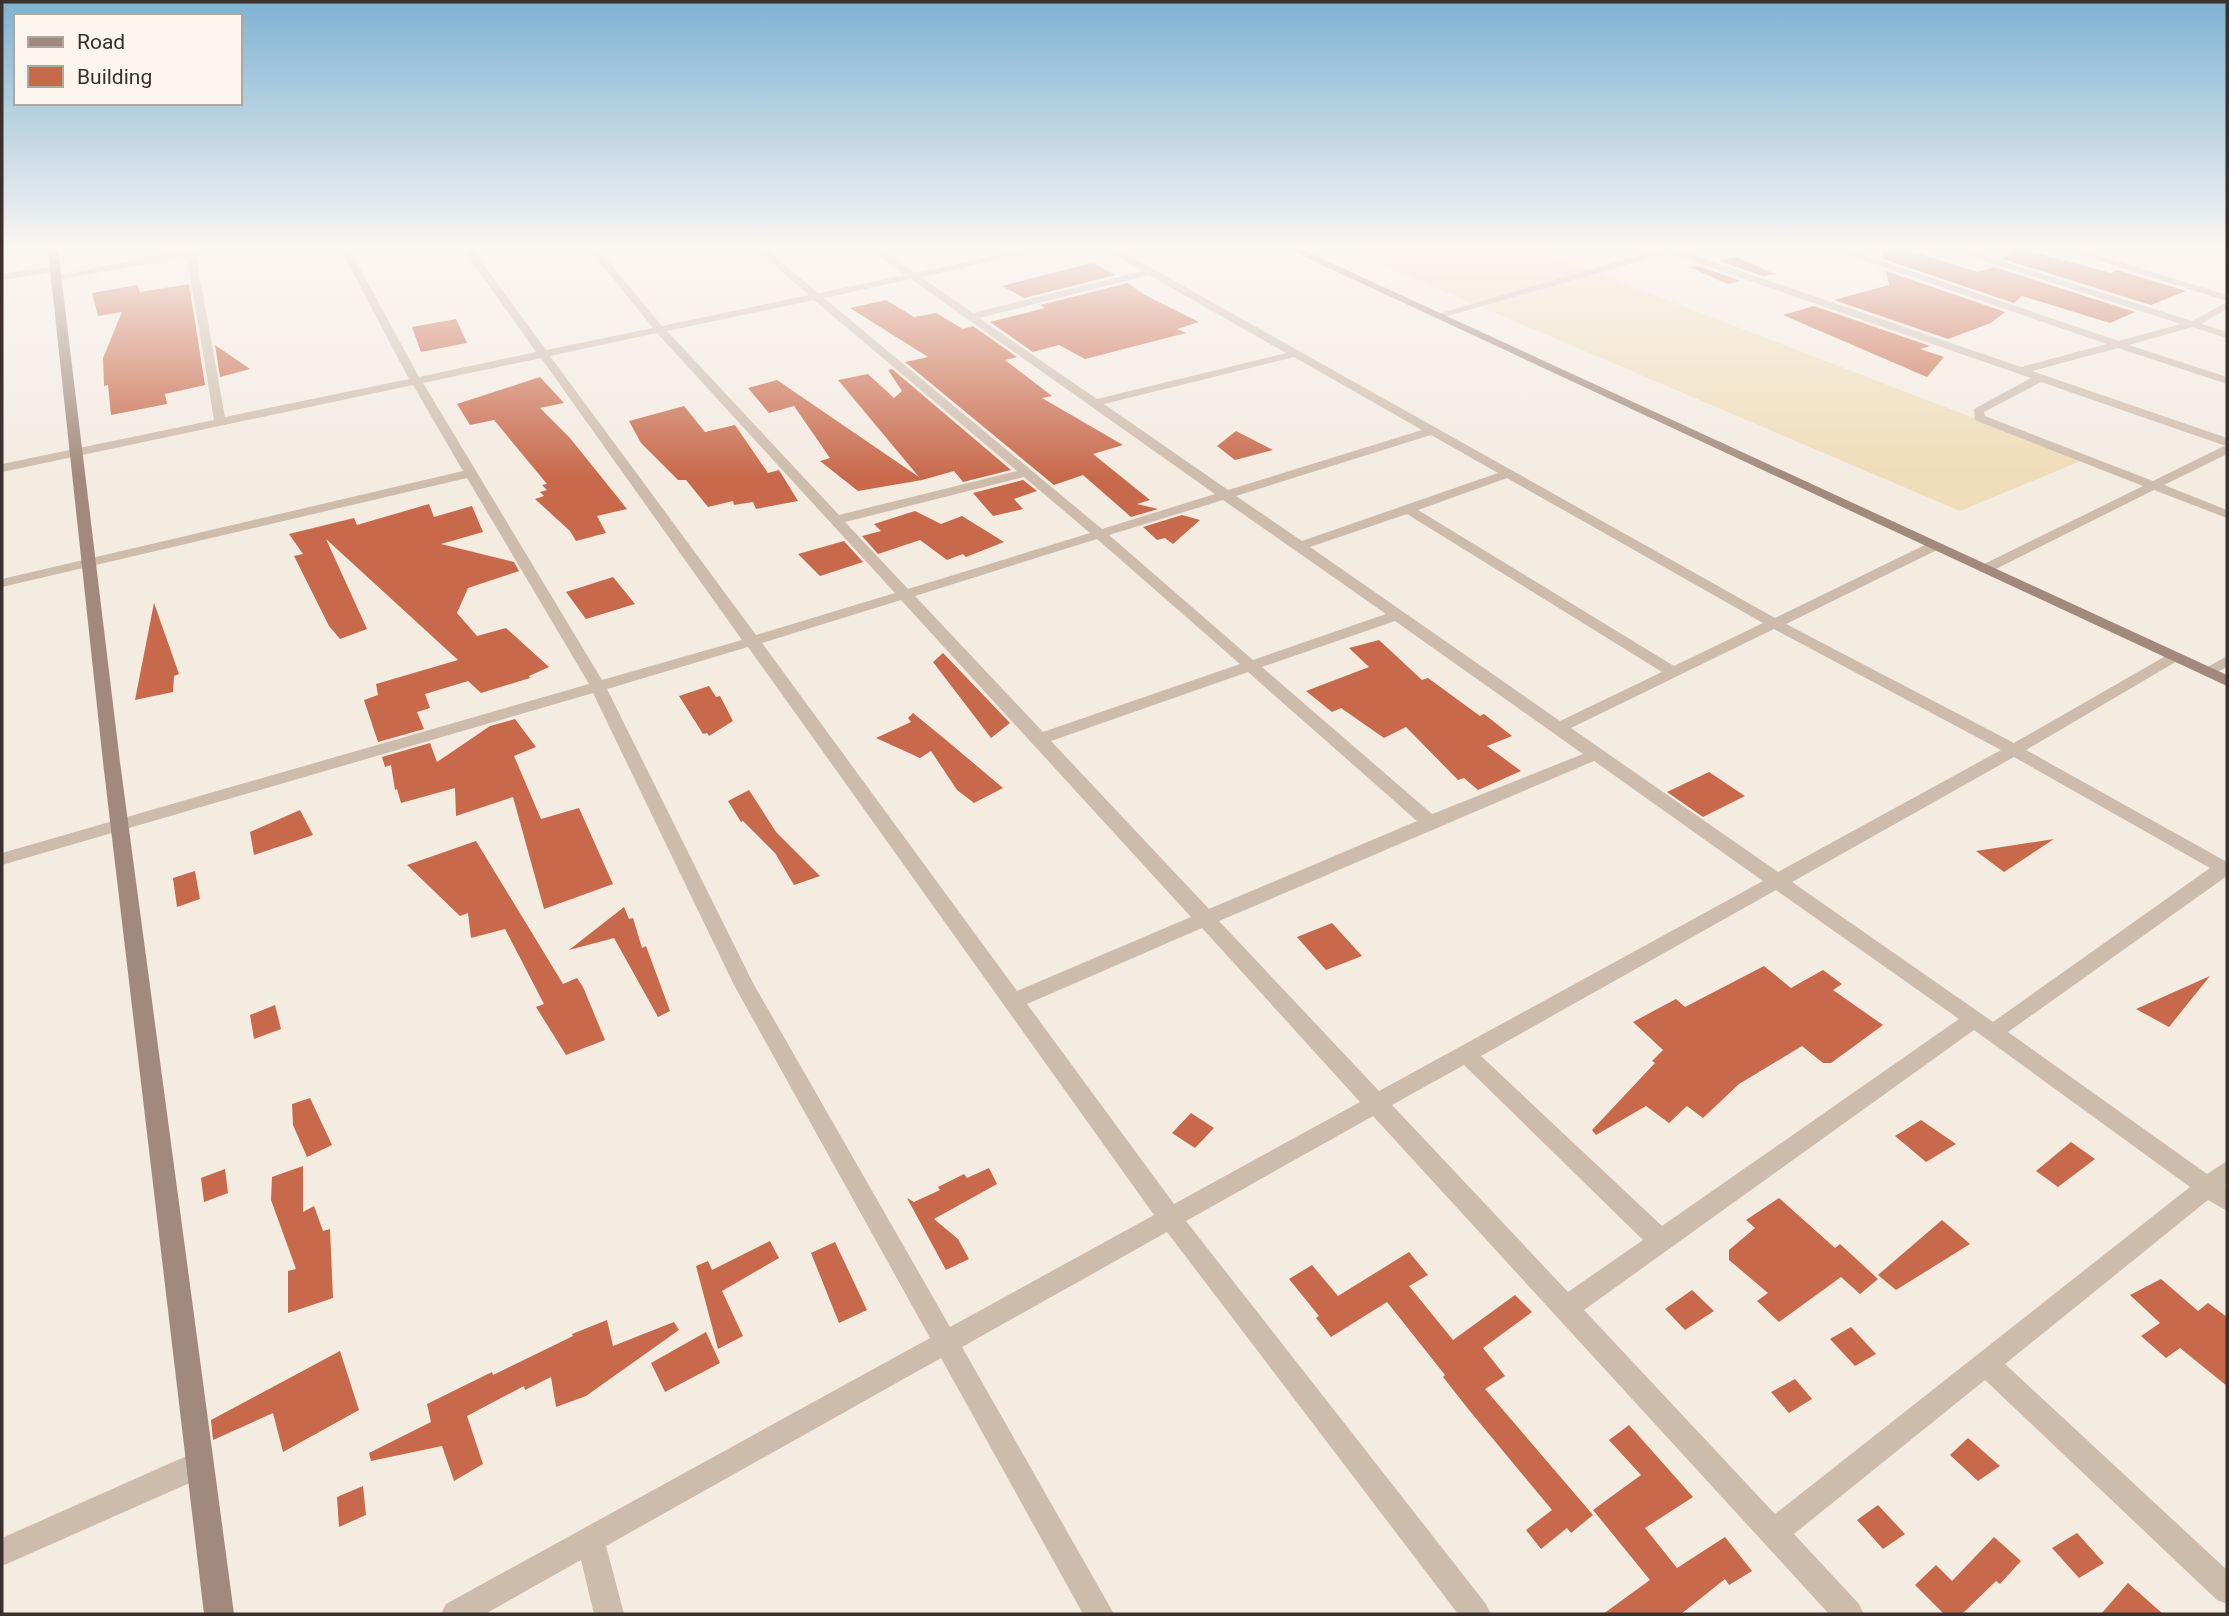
<svg xmlns="http://www.w3.org/2000/svg" width="2229" height="1616" font-family="Roboto,sans-serif">
	<rect width="100%" height="100%" fill="#f4ebe1"/>
	<polygon fill="#efdcb8" points="1347,250 1537,250 2083,460 1960,511"/>
	<g fill="#c8694b">
		<polygon points="1881,250 1907,250 1978,272 1994,267 2135,312 2110,323 2022,296 2014,303 1883,259"/>
		<polygon points="2013,250 2026,250 2111,273 2117,270 2186,291 2151,305 2003,259"/>
		<polygon points="1736,257 1775,274 1763,276 1719,261"/>
		<polygon points="1092,263 1116,275 1024,298 1002,286"/>
		<polygon points="1698,266 1741,281 1727,284 1690,267"/>
		<polygon points="1886,271 2005,312 1991,323 1948,339 1834,300 1889,285"/>
		<polygon points="1128,283 1143,294 1199,322 1177,329 1186,333 1085,359 1059,345 1033,352 990,322 1045,308 1040,305"/>
		<polygon points="189,284 205,385 165,394 167,404 111,415 108,385 104,386 103,358 122,312 98,316 92,293 137,285 140,292"/>
		<polygon points="886,300 914,317 936,313 963,329 973,326 1017,357 1005,360 1052,396 1042,398 1123,445 1093,454 1150,500 1137,504 1158,509 1131,517 1083,475 1054,485 905,362 928,357 850,308"/>
		<polygon points="1814,306 1930,346 1920,349 1944,357 1927,377 1783,315"/>
		<polygon points="456,319 467,343 421,352 412,327"/>
		<polygon points="215,345 250,369 220,377"/>
		<polygon points="892,369 1011,470 963,482 954,471 922,480 858,491 820,461 830,458 794,406 769,413 748,388 777,380 919,477 838,380 868,374 894,398 902,391 888,370"/>
		<polygon points="540,377 564,403 540,408 570,438 627,509 597,516 606,533 576,541 570,531 535,499 544,496 540,492 547,490 542,485 547,484 494,420 470,425 457,404"/>
		<polygon points="684,406 705,432 735,425 768,473 779,470 798,501 756,509 753,502 734,505 733,501 708,507 686,480 678,480 641,443 629,421"/>
		<polygon points="1236,431 1273,450 1235,460 1217,446"/>
		<polygon points="1023,480 1037,491 1014,499 1023,509 993,516 973,493"/>
		<polygon points="429,504 434,517 472,506 483,532 441,544 514,562 519,571 468,588 457,613 477,636 506,628 549,667 529,676 530,678 481,693 468,681 425,694 430,708 417,712 424,729 378,742 364,700 378,695 376,684 458,660 326,539 367,629 340,639 329,626 294,556 303,554 289,534 354,518 357,525"/>
		<polygon points="915,511 941,524 962,516 1004,542 966,557 963,554 947,560 920,540 878,554 862,536 881,531 874,524"/>
		<polygon points="1182,515 1200,520 1173,544 1165,538 1157,540 1143,527"/>
		<polygon points="844,541 863,562 820,576 798,554"/>
		<polygon points="613,577 635,604 586,619 566,592"/>
		<polygon points="154,603 179,674 174,676 173,692 135,700"/>
		<polygon points="1379,640 1422,680 1428,678 1480,716 1484,714 1512,736 1487,746 1521,771 1478,790 1464,778 1458,780 1406,727 1384,738 1341,708 1332,712 1306,691 1369,667 1349,648"/>
		<polygon points="943,653 1010,723 991,738 933,662"/>
		<polygon points="709,686 716,697 720,696 733,721 709,736 707,733 703,734 679,696"/>
		<polygon points="913,713 946,740 1003,788 974,803 957,790 931,751 920,758 876,738 911,722 908,718"/>
		<polygon points="515,719 536,747 514,756 541,819 579,808 613,884 544,909 513,797 456,816 455,788 401,803 397,789 395,790 391,765 385,767 382,757 430,743 437,762 490,726"/>
		<polygon points="1709,772 1745,796 1703,817 1667,792"/>
		<polygon points="749,790 776,832 820,876 794,885 775,853 743,821 741,822 728,801"/>
		<polygon points="300,810 313,835 254,855 250,832"/>
		<polygon points="2054,839 2004,872 1976,851"/>
		<polygon points="476,841 563,984 577,978 583,987 605,1040 566,1055 536,1007 544,1004 505,929 471,938 468,913 460,916 407,865"/>
		<polygon points="195,871 200,899 177,907 173,878"/>
		<polygon points="624,907 629,919 633,918 642,948 646,946 670,1011 658,1017 614,938 569,950"/>
		<polygon points="1332,923 1362,956 1326,970 1297,937"/>
		<polygon points="1764,966 1791,988 1823,970 1842,984 1833,990 1883,1025 1831,1063 1823,1063 1802,1046 1739,1084 1703,1118 1687,1106 1669,1123 1646,1106 1596,1135 1592,1130 1655,1063 1652,1061 1663,1050 1633,1022 1676,999 1685,1007"/>
		<polygon points="2210,976 2169,1027 2136,1009"/>
		<polygon points="275,1005 281,1029 254,1039 250,1015"/>
		<polygon points="310,1098 332,1145 307,1157 293,1125 292,1104"/>
		<polygon points="1191,1113 1214,1128 1195,1148 1172,1133"/>
		<polygon points="1921,1120 1956,1144 1926,1162 1895,1136"/>
		<polygon points="2071,1142 2095,1159 2058,1187 2036,1171"/>
		<polygon points="303,1166 303,1212 314,1206 323,1231 330,1229 333,1298 288,1313 288,1271 296,1269 271,1200 272,1177"/>
		<polygon points="989,1168 997,1184 934,1219 958,1239 969,1259 946,1270 907,1198 914,1202 940,1190 938,1187 964,1174 967,1178"/>
		<polygon points="225,1169 228,1193 204,1202 201,1178"/>
		<polygon points="1779,1198 1835,1248 1840,1244 1878,1279 1860,1294 1841,1277 1779,1322 1757,1301 1768,1293 1729,1260 1729,1250 1755,1228 1746,1220"/>
		<polygon points="1942,1220 1970,1244 1896,1290 1878,1275"/>
		<polygon points="770,1241 779,1258 722,1291 743,1336 718,1349 696,1266 708,1261 712,1270"/>
		<polygon points="835,1242 867,1310 839,1323 811,1253"/>
		<polygon points="1409,1252 1428,1275 1409,1286 1453,1340 1515,1295 1532,1312 1483,1348 1505,1376 1485,1389 1593,1515 1571,1533 1567,1528 1541,1549 1526,1530 1552,1510 1469,1410 1443,1377 1445,1375 1387,1302 1331,1337 1316,1318 1319,1316 1289,1279 1312,1265 1338,1296"/>
		<polygon points="2161,1279 2198,1311 2208,1303 2227,1317 2227,1386 2180,1348 2166,1358 2141,1336 2160,1323 2130,1295"/>
		<polygon points="1692,1290 1714,1311 1685,1330 1665,1309"/>
		<polygon points="607,1320 613,1346 674,1322 679,1330 586,1396 556,1407 551,1377 525,1390 524,1386 467,1416 483,1464 454,1481 442,1446 371,1461 369,1453 431,1422 427,1404 492,1372 493,1375 573,1336 572,1334"/>
		<polygon points="1851,1327 1876,1354 1855,1366 1830,1339"/>
		<polygon points="706,1332 720,1363 665,1392 651,1363"/>
		<polygon points="340,1351 359,1410 283,1452 273,1413 213,1440 211,1420"/>
		<polygon points="1795,1379 1812,1399 1789,1413 1771,1392"/>
		<polygon points="1629,1425 1693,1497 1645,1528 1677,1568 1725,1537 1752,1571 1729,1585 1725,1579 1681,1614 1603,1614 1650,1580 1593,1510 1641,1475 1609,1440"/>
		<polygon points="1968,1438 2000,1466 1978,1481 1950,1455"/>
		<polygon points="363,1486 366,1515 339,1527 337,1497"/>
		<polygon points="1878,1505 1905,1534 1883,1549 1857,1520"/>
		<polygon points="2077,1533 2104,1563 2079,1578 2052,1548"/>
		<polygon points="1994,1537 2021,1561 2000,1584 1996,1581 1962,1614 1944,1614 1915,1585 1936,1565 1952,1581"/>
		<polygon points="2128,1583 2163,1614 2101,1614"/>
	</g>
	<g fill="none" stroke-linecap="round" stroke-linejoin="round">
		<g fill="#cdbbac" fill-rule="evenodd">
			<path d="M185 250H216L196 256 225 417 409 379 341 250H350L419 377 536 352 464 250H473L546 350 653 328 590 250H599L662 326 809 295 757 250H767L818 293 905 275 872 250H883L915 273 1021 250H1041L921 277 973 313 1142 271 1107 250H1119L1775 618 1929 543H1939V549L1786 624 2014 743 2169 654H2179L2182 657 2179 660 2026 750 2227 862V876L2008 1032 2207 1174 2227 1161V1184L2225 1186 2227 1188V1211L2208 1200 2005 1364 2227 1570V1604L2217 1600 1985 1380 1794 1534 1859 1604 1864 1614H1829L1373 1116 1186 1221 1486 1604 1491 1614H1458L1167 1232 962 1347 1114 1614H1083L941 1358 606 1546 624 1614H594L581 1560 485 1614H441L446 1604 930 1338 734 985 593 693 2 865V853L589 684 467 478 2 587V579L463 471 413 385 2 472V464L214 420 187 257 56 280 51 277ZM1149 275 1286 353 1097 399 979 318ZM911 279 1215 494 1102 529 824 298ZM814 300 1017 471 839 515 667 331ZM657 333 895 593 756 635 550 356ZM1294 357 1422 430 1228 490 1104 404ZM541 358 742 640 602 680 423 383ZM1431 435 1498 473 1302 541 1236 496ZM1024 477 1090 533 908 589 845 522ZM1507 478 1763 623 1674 666 1418 510ZM1223 500 1386 614 1253 660 1109 535ZM1407 514 1662 672 1560 721 1310 547ZM1097 539 1240 664 1043 732 915 596ZM901 600 1191 917 1017 991 762 643ZM1395 621 1583 754 1432 814 1262 667ZM1774 629 2001 750 1778 872 1571 728ZM748 647 1154 1215 950 1327 753 983 607 689ZM1248 672 1417 821 1209 909 1051 741ZM2014 757 2210 868 1993 1022 1792 882ZM1594 761 1763 881 1379 1091 1219 921ZM1776 890 1959 1019 1662 1226 1481 1056ZM1202 928 1360 1102 1174 1204 1027 1004ZM1974 1030 2190 1187 1775 1514 1584 1310ZM1464 1065 1643 1240 1568 1292 1392 1105Z"/>
			<path d="M1657 250H1679L2021 367 2107 344 1834 250H1849L2119 341 2181 324 1951 250H1966L2192 321 2227 302V309L2201 324 2227 332V338L2192 327 2129 345 2227 377V384L2118 348 2032 371 2227 438V454L2164 485 2227 510V518L2154 490 1990 572H1980V566L2143 486 1975 420 1974 409 2031 378 1669 253 1440 318 1431 316ZM2041 382 2223 445H2226L2153 481 1985 416 1984 412Z"/>
			<polygon points="2066,250 2081,250 2227,295 2227,301"/>
			<polygon points="55,266 58,267 58,271 2,280 2,274"/>
			<polygon points="2227,656 2227,667 2207,677 2199,672"/>
			<polygon points="200,1450 210,1454 214,1464 210,1474 2,1566 2,1538"/>
		</g>
		<g fill="#a18a7d" fill-rule="evenodd">
			<polygon points="48,250 58,250 120,762 234,1614 204,1614 103,762"/>
			<polygon points="1290,250 1303,250 2227,675 2227,686"/>
		</g>
	</g>
	<linearGradient id="sky" x2="0" y2="1"><stop stop-color="#7eb2d2"/><stop offset="0.52" stop-color="#faf6f2"/><stop offset="1" stop-color="#faf6f2" stop-opacity="0"/></linearGradient>
	<rect width="2229" height="477" fill="url(#sky)"/>
	<rect width="2229" height="1616" fill="none" stroke="#3b302b" stroke-width="7"/>
	<rect x="14" y="14" width="228" height="91" fill="#fbf5ee" stroke="#aea6a0" stroke-width="2"/>
	<rect x="28" y="37" width="35" height="10" fill="#a18a7d" stroke="#aea6a0" stroke-width="2"/>
	<text x="77" y="49" font-size="21" fill="#3b302b">Road</text>
	<rect x="28" y="66" width="35" height="21" fill="#c8694b" stroke="#aea6a0" stroke-width="2"/>
	<text x="77" y="84" font-size="21" fill="#3b302b">Building</text>
</svg>
